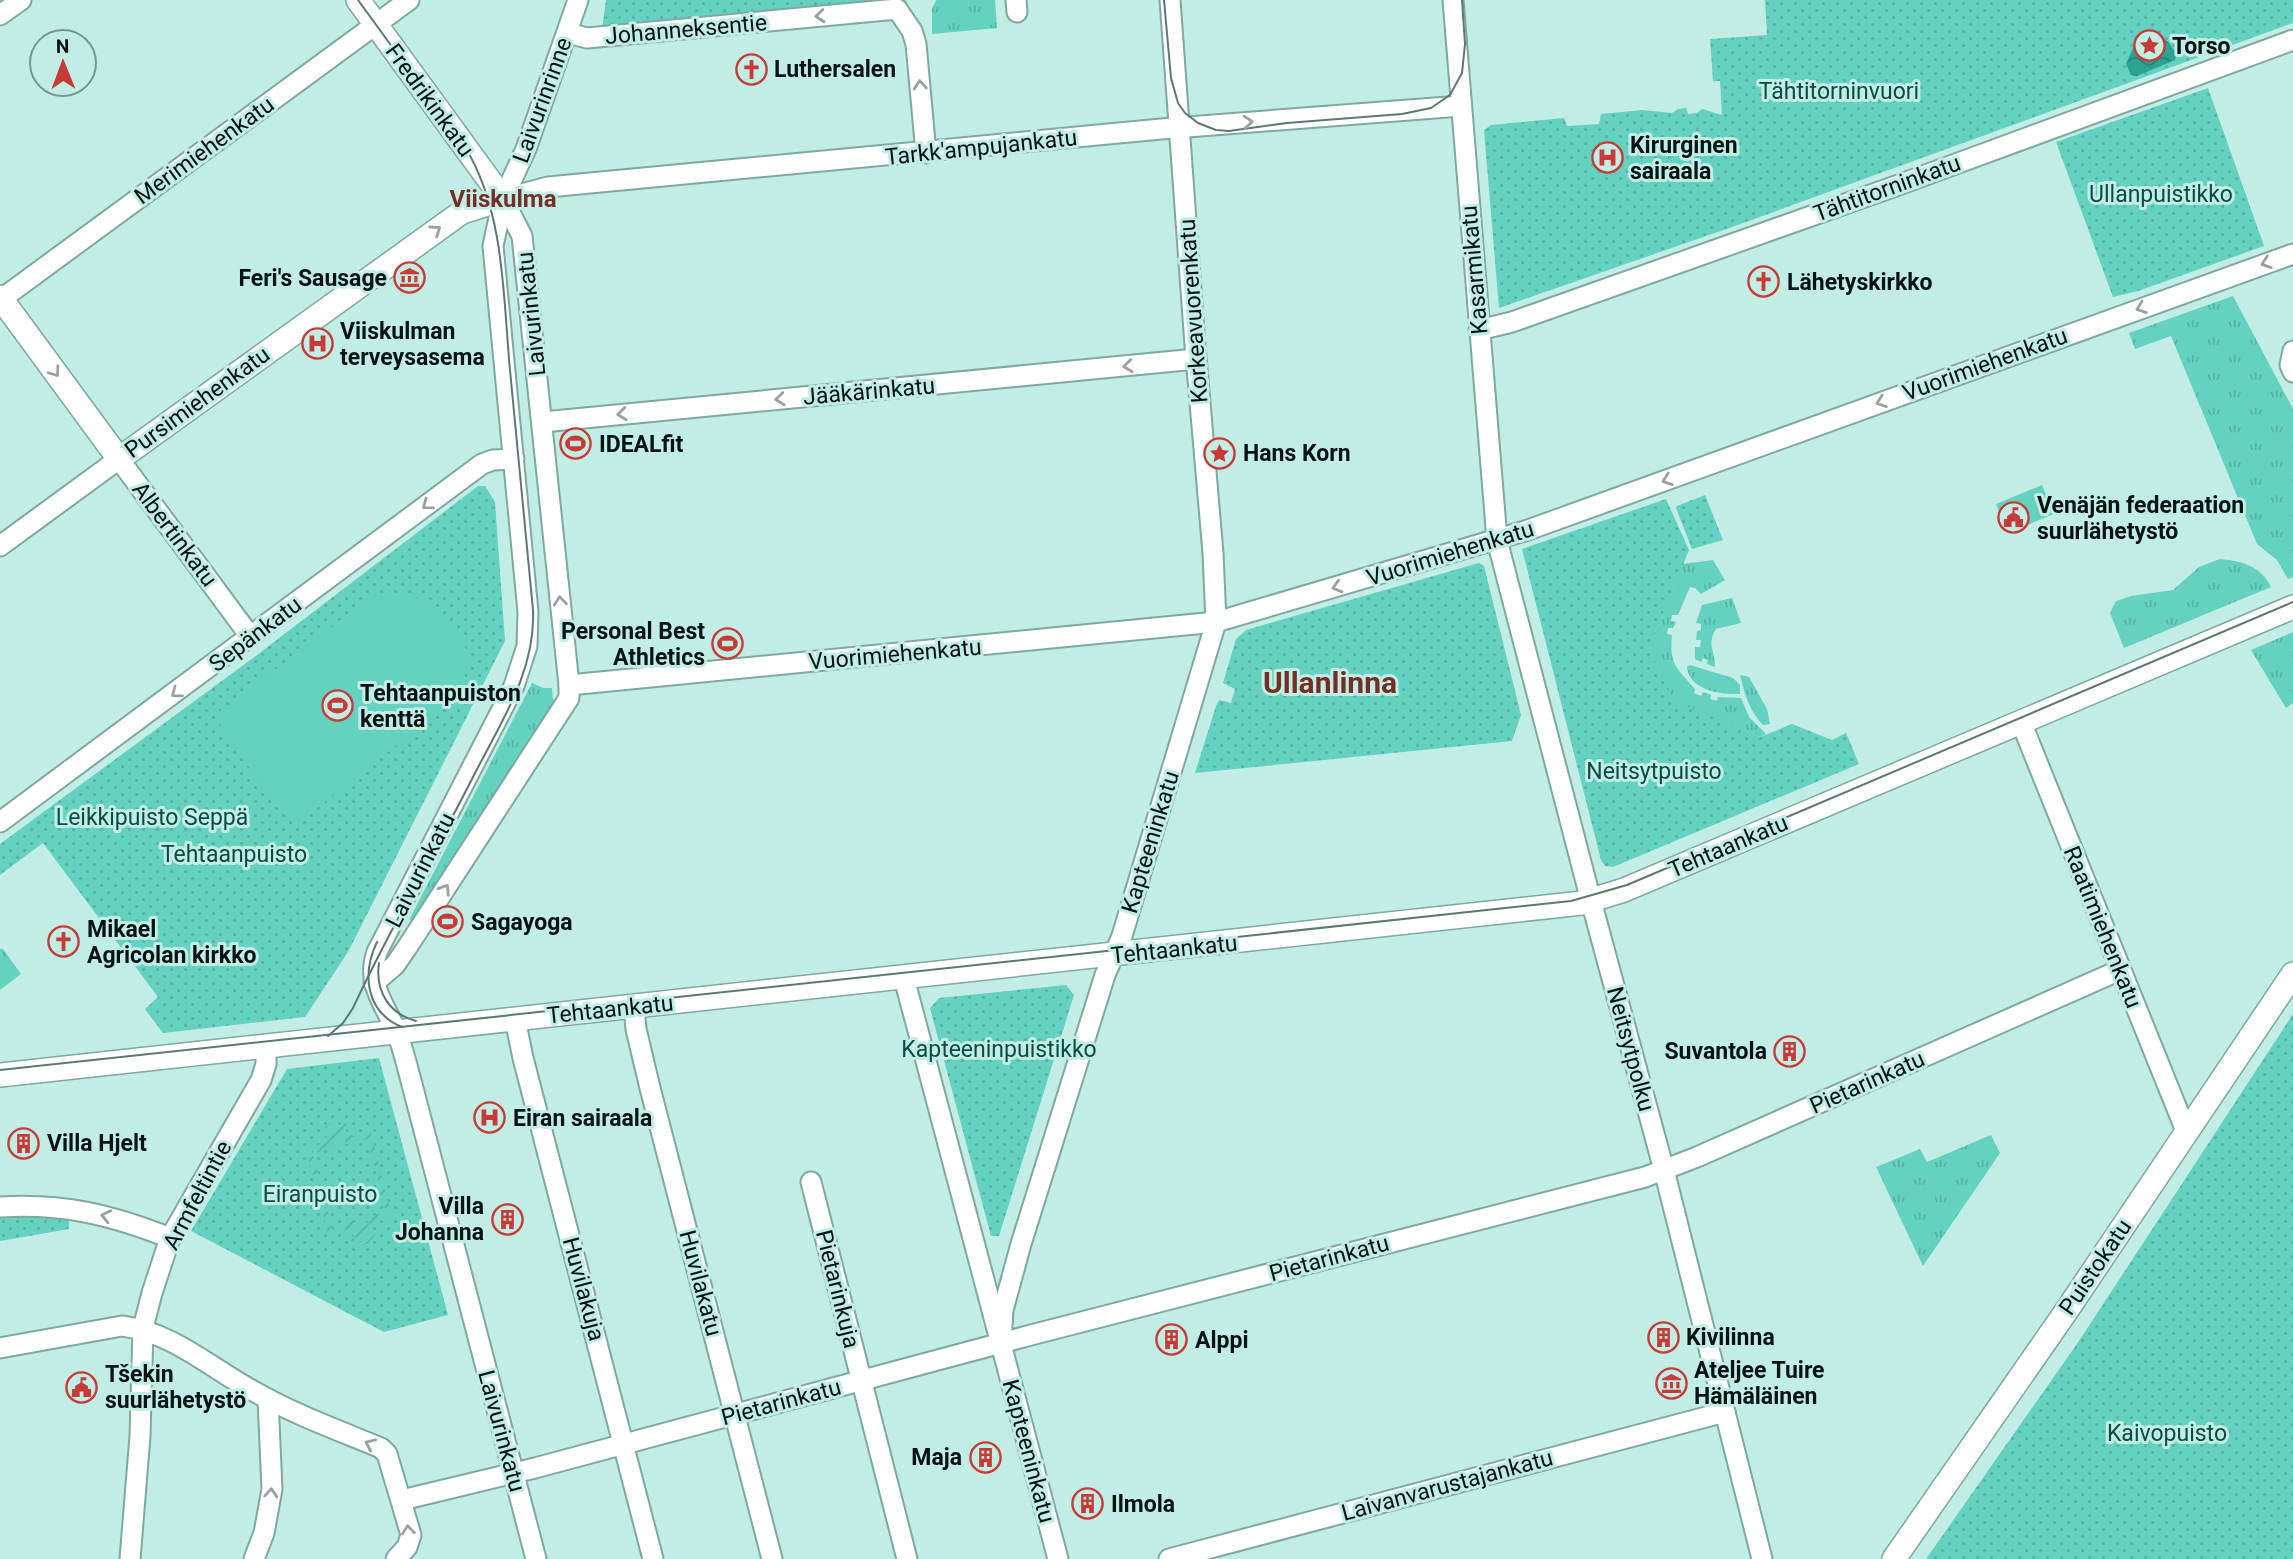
<svg xmlns="http://www.w3.org/2000/svg" width="2293" height="1559" font-family="Roboto,sans-serif">
	<defs>
		<pattern id="grass-tufts" width="24" height="20" patternUnits="userSpaceOnUse" patternTransform="scale(1.75)"><rect width="24" height="20" fill="#64d1c1"/><path d="M3 7l-1-3M5 7V3M7 7l1-3M15 17l-1-3M17 17v-4M19 17l1-3" fill="none" stroke="#55b3a5"/></pattern>
		<pattern id="park-dots" width="8" height="8" patternUnits="userSpaceOnUse" patternTransform="scale(1.75)"><rect width="8" height="8" fill="#64d1c1"/><path d="M2 2h.1M6 6h.1" fill="none" stroke="#55b3a5" stroke-width="1.8" stroke-linecap="round"/></pattern>
		<pattern id="garden-furrows" width="10" height="10" patternUnits="userSpaceOnUse" patternTransform="scale(1.75)"><rect width="10" height="10" fill="#64d1c1"/><path d="M-1 1l2-2M0 10L10 0M9 11l2-2" fill="none" stroke="#55b3a5"/></pattern>
		<pattern id="water-waves" width="16" height="10" patternUnits="userSpaceOnUse" patternTransform="scale(1.75)"><rect width="16" height="10" fill="#2da394"/><path d="M0 5q4-4 8 0t8 0" fill="none" stroke="#248477"/></pattern>
	</defs>
	<rect width="100%" height="100%" fill="#c1ede5"/>
	<g fill="url(#grass-tufts)">
		<polygon points="936,0 995,0 997,28 932,34 932,9"/>
		<polygon points="2233,296 2293,409 2293,577 2288,579 2277,560 2257,544 2171,336 2135,349 2129,333"/>
		<path d="M2220 559C2242 561 2261 566 2271 587L2124 648 2110 613 2116 601 2131 596 2173 590 2199 567Z"/>
		<path d="M1713 560 1725 580 1701 594 1695 588 1690 587 1678 615H1672L1671 621 1676 622 1673 628H1668L1667 634 1672 635C1669 665 1677 668 1695 689L1694 693 1701 696 1703 692 1711 695 1710 699 1717 701 1718 697 1741 698 1749 717 1766 734 1760 737 1672 701 1649 648 1683 564Z"/>
		<path d="M1732 598 1741 623 1716 629C1706 644 1716 653 1715 667L1707 664 1708 660 1703 658 1701 662 1695 659V647H1700L1701 640H1696L1697 631 1701 630V624L1696 623 1702 605Z"/>
		<polygon points="2293,632 2293,703 2286,708 2251,650"/>
		<path d="M1690 665 1733 678 1740 685V694C1721 695 1689 690 1687 667Z"/>
		<path d="M1740 675 1749 677 1767 709 1770 724 1763 725C1749 711 1744 692 1740 675Z"/>
		<polygon points="532,683 543,688 552,688 553,699 558,698 411,925 410,918"/>
		<polygon points="0,949 3,949 21,974 0,990"/>
		<polygon points="1991,1135 2000,1153 1923,1266 1876,1167 1920,1149 1927,1162"/>
	</g>
	<g fill="url(#park-dots)">
		<polygon points="606,0 905,0 908,3 602,29"/>
		<polygon points="1765,0 2293,0 2293,23 1735,226 1499,308 1484,130 1491,125 1564,118 1567,126 1599,124 1601,114 1642,110 1672,113 1678,109 1686,108 1688,114 1697,113 1702,109 1722,115 1720,81 1713,81 1710,39 1767,35"/>
		<polygon points="2208,88 2264,246 2138,291 2113,297 2056,142"/>
		<polygon points="478,486 485,486 495,502 505,641 348,952 305,1017 163,1033 145,1009 158,997 43,843 0,875 0,844 253,658"/>
		<polygon points="1705,495 1723,540 1692,549 1676,508 1677,506"/>
		<polygon points="1666,499 1689,550 1649,648 1672,700 1760,737 1792,724 1832,740 1846,733 1859,764 1613,867 1605,866 1601,860 1522,549"/>
		<polygon points="1479,563 1484,566 1521,715 1512,741 1195,773 1216,706 1219,700 1231,703 1235,689 1223,683 1236,639 1246,630"/>
		<polygon points="1066,985 1074,995 999,1236 991,1236 930,1008 939,998"/>
		<polygon points="2293,1014 2293,1559 1926,1559 2079,1341"/>
		<polygon points="379,1058 448,1315 384,1332 191,1231 287,1069"/>
		<polygon points="0,1214 69,1216 69,1229 0,1241"/>
	</g>
	<g fill="url(#garden-furrows)">
		<polygon points="334,1121 347,1124 353,1137 364,1135 366,1140 344,1145 349,1131 341,1123 333,1123 326,1130 325,1137 336,1147 315,1153 314,1146 326,1143 324,1137 325,1127"/>
		<circle cx="337" cy="1134" r="10"/>
		<polygon points="371,1133 392,1217 388,1219 366,1134"/>
		<polygon points="311,1147 333,1232 328,1233 306,1149"/>
		<polygon points="383,1213 385,1220 372,1222 375,1235 369,1243 361,1245 352,1242 346,1229 335,1231 334,1226 355,1220 350,1235 358,1242 366,1242 373,1236 374,1228 364,1218"/>
		<circle cx="362" cy="1231" r="10"/>
	</g>
	<g fill="#64d1c1">
		<polygon points="2042,485 2054,514 2008,533 1996,504"/>
		<path d="M376 593C387 593 399 592 409 595 436 602 463 626 467 655 469 668 462 684 458 697L295 825 233 747 215 715Z"/>
	</g>
	<polygon fill="url(#water-waves)" points="2157,34 2168,42 2177,54 2175,60 2137,76 2131,75 2126,64 2137,39"/>
	<g fill="none" stroke-linecap="round" stroke-linejoin="round">
		<defs>
			<g id="minor">
				<polyline points="1016,0 1017,12"/>
				<polyline points="1453,0 1497,540 1590,897 1664,1170 1762,1559"/>
				<polyline points="0,15 21,0"/>
				<polyline points="568,33 587,38 897,9 912,31 916,44 926,153"/>
				<polyline points="503,199 548,187 1161,129 1461,106"/>
				<polyline points="0,300 409,0"/>
				<polyline points="1479,330 1512,322 1893,187 2293,40"/>
				<polyline points="2293,351 2290,365 2293,372"/>
				<polyline points="543,422 1196,359"/>
				<polyline points="0,546 119,459 250,636"/>
				<polyline points="569,685 1216,622 1528,530 2293,254"/>
				<polyline points="2021,722 2186,1131"/>
				<polyline points="0,822 482,464 493,460 514,459"/>
				<polyline points="904,978 1058,1559"/>
				<polyline points="374,983 395,965 408,946 569,698 569,685 522,236 503,199"/>
				<polyline points="634,1007 636,1029 650,1088 772,1559"/>
				<polyline points="515,1019 523,1058 653,1559"/>
				<polyline points="811,1182 907,1559"/>
				<path d="M0 1207C63 1203 112 1215 170 1238"/>
				<polyline points="1001,1343 1003,1310 1021,1244 1105,975 1122,936 1216,622 1213,553 1195,345 1170,0"/>
				<path d="M0 1348 122 1326C173 1332 213 1370 257 1393 296 1415 340 1431 381 1448L387 1454 411 1535 407 1547 396 1559"/>
				<polyline points="402,1500 535,1468 1031,1335 1645,1177 1697,1157 2120,970"/>
				<polyline points="130,1559 140,1436 143,1328 152,1293 170,1238 261,1080 266,1064 266,1047"/>
				<polyline points="254,1559 264,1533 272,1489 268,1399"/>
				<path d="M536 1559 409 1073C405 1059 402 1044 396 1031 384 1003 366 983 377 952L514 686 527 646 528 612 493 246 503 199 526 149 578 0"/>
				<polyline points="1169,1559 1725,1412"/>
			</g>
			<g id="tertiary">
				<polyline points="0,297 119,459 462,212 503,199 358,0"/>
				<polyline points="0,1075 1582,903 1624,890 2293,607"/>
				<polyline points="1894,1559 2065,1313 2293,974"/>
			</g>
		</defs>
		<use href="#minor" stroke="#7ea8a0" stroke-width="23"/>
		<use href="#tertiary" stroke="#7ea8a0" stroke-width="26"/>
		<use href="#minor" stroke="#fff" stroke-width="19"/>
		<use href="#tertiary" stroke="#fff" stroke-width="23"/>
		<g stroke="#5c7873" stroke-width="2">
			<polyline points="1164,0 1171,78 1178,103 1185,113 1198,123 1216,130 1229,131 1287,123 1402,114 1431,108 1450,95 1462,73 1465,44 1462,0"/>
			<path d="M377 942C362 973 365 1012 402 1027"/>
			<path d="M379 963C375 991 389 1014 416 1021"/>
			<path d="M328 1036 343 1023 353 1008C389 930 433 856 472 779 499 725 536 672 533 610 525 530 517 450 510 370 503 297 505 212 465 147L358 0"/>
			<polyline points="0,1070 1571,901 1627,885 2293,602"/>
		</g>
	</g>
	<defs><path id="oneway-chevron" d="M-2-3.5L2.5 0L-2 3.5" fill="none" stroke-width="1.6" stroke-linecap="round" stroke-linejoin="round" transform="scale(1.75)"/></defs>
	<g stroke="#9ba1a0">
		<use href="#oneway-chevron" transform="translate(820 16) rotate(175)"/>
		<use href="#oneway-chevron" transform="translate(920 85) rotate(-95)"/>
		<use href="#oneway-chevron" transform="translate(1248 122) rotate(-4)"/>
		<use href="#oneway-chevron" transform="translate(436 230) rotate(-35)"/>
		<use href="#oneway-chevron" transform="translate(2266 263) rotate(161)"/>
		<use href="#oneway-chevron" transform="translate(2141 308) rotate(160)"/>
		<use href="#oneway-chevron" transform="translate(1128 366) rotate(174)"/>
		<use href="#oneway-chevron" transform="translate(55 372) rotate(54)"/>
		<use href="#oneway-chevron" transform="translate(780 399) rotate(174)"/>
		<use href="#oneway-chevron" transform="translate(1881 402) rotate(160)"/>
		<use href="#oneway-chevron" transform="translate(622 414) rotate(174)"/>
		<use href="#oneway-chevron" transform="translate(1667 480) rotate(160)"/>
		<use href="#oneway-chevron" transform="translate(427 505) rotate(143)"/>
		<use href="#oneway-chevron" transform="translate(1337 587) rotate(164)"/>
		<use href="#oneway-chevron" transform="translate(560 601) rotate(-96)"/>
		<use href="#oneway-chevron" transform="translate(176 693) rotate(143)"/>
		<use href="#oneway-chevron" transform="translate(445 889) rotate(-57)"/>
		<use href="#oneway-chevron" transform="translate(106 1216) rotate(-167)"/>
		<use href="#oneway-chevron" transform="translate(370 1444) rotate(-156)"/>
		<use href="#oneway-chevron" transform="translate(271 1493) rotate(-86)"/>
		<use href="#oneway-chevron" transform="translate(408 1530) rotate(-96)"/>
	</g>
	<defs>
		<symbol id="sight-ring" viewBox="-11 -11 22 22"><circle r="9.5" fill="#c1ede5" stroke="#c83a35" stroke-width="1.5"/><path d="M0-6L1.8-2.2L6-1.7L2.9 1.2L3.7 5.4L0 3.3L-3.7 5.4L-2.9 1.2L-6-1.7L-1.8-2.2Z" fill="#c83a35"/></symbol>
		<symbol id="church-ring" viewBox="-11 -11 22 22"><circle r="9.5" fill="#c1ede5" stroke="#c83a35" stroke-width="1.5"/><path d="M-1.2-6h2.4v3.5h3.3v2.4h-3.3V6h-2.4V-.1h-3.3v-2.4h3.3Z" fill="#c83a35"/></symbol>
		<symbol id="hospital-ring" viewBox="-11 -11 22 22"><circle r="9.5" fill="#c1ede5" stroke="#c83a35" stroke-width="1.5"/><path d="M-5-5h3v3.5h4V-5h3V5h-3V1.5h-4V5h-3Z" fill="#c83a35"/></symbol>
		<symbol id="museum-ring" viewBox="-11 -11 22 22"><circle r="9.5" fill="#c1ede5" stroke="#c83a35" stroke-width="1.5"/><path d="M0-6L6-3V-2H-6V-3ZM-5-1h2V3h-2ZM-1-1h2V3h-2ZM3-1h2V3H3ZM-6 4H6V6H-6Z" fill="#c83a35"/></symbol>
		<symbol id="stadium-ring" viewBox="-11 -11 22 22"><circle r="9.5" fill="#c1ede5" stroke="#c83a35" stroke-width="1.5"/><path d="M0-5a6.5 5 0 1 0 0 10a6.5 5 0 1 0 0-10ZM-3.5-1.8h7v3.6h-7Z" fill="#c83a35"/></symbol>
		<symbol id="civic-ring" viewBox="-11 -11 22 22"><circle r="9.5" fill="#c1ede5" stroke="#c83a35" stroke-width="1.5"/><path d="M-.6-6.5H3V-4.5H.6V-3L4-1V1h2V6H-6V1h2V-1L-.6-3ZM-1.2 2.5V6h2.4V2.5Z" fill="#c83a35"/></symbol>
		<symbol id="building-ring" viewBox="-11 -11 22 22"><circle r="9.5" fill="#c1ede5" stroke="#c83a35" stroke-width="1.5"/><path d="M-4-6H4V6H1V3H-1V6H-4ZM-2.5-4.3h1.7v1.8h-1.7ZM.8-4.3h1.7v1.8H.8ZM-2.5-1h1.7V.8h-1.7ZM.8-1h1.7V.8H.8Z" fill="#c83a35"/></symbol>
	</defs>
	<g fill-rule="evenodd">
		<use href="#sight-ring" x="2132" y="28" width="35" height="35"/>
		<use href="#church-ring" x="734" y="52" width="35" height="35"/>
		<use href="#hospital-ring" x="1590" y="140" width="35" height="35"/>
		<use href="#museum-ring" x="392" y="260" width="35" height="35"/>
		<use href="#church-ring" x="1746" y="264" width="35" height="35"/>
		<use href="#hospital-ring" x="300" y="326" width="35" height="35"/>
		<use href="#stadium-ring" x="558" y="426" width="35" height="35"/>
		<use href="#sight-ring" x="1202" y="436" width="35" height="35"/>
		<use href="#civic-ring" x="1996" y="500" width="35" height="35"/>
		<use href="#stadium-ring" x="710" y="626" width="35" height="35"/>
		<use href="#stadium-ring" x="320" y="688" width="35" height="35"/>
		<use href="#stadium-ring" x="430" y="904" width="35" height="35"/>
		<use href="#church-ring" x="46" y="924" width="35" height="35"/>
		<use href="#building-ring" x="1772" y="1034" width="35" height="35"/>
		<use href="#hospital-ring" x="472" y="1100" width="35" height="35"/>
		<use href="#building-ring" x="6" y="1126" width="35" height="35"/>
		<use href="#building-ring" x="490" y="1202" width="35" height="35"/>
		<use href="#building-ring" x="1646" y="1320" width="35" height="35"/>
		<use href="#building-ring" x="1154" y="1322" width="35" height="35"/>
		<use href="#museum-ring" x="1654" y="1366" width="35" height="35"/>
		<use href="#civic-ring" x="64" y="1370" width="35" height="35"/>
		<use href="#building-ring" x="968" y="1440" width="35" height="35"/>
		<use href="#building-ring" x="1070" y="1486" width="35" height="35"/>
	</g>
	<g text-anchor="middle" stroke-width="6" stroke-linejoin="round" paint-order="stroke">
		<g font-size="23" fill="#051412" stroke="#c1ede5">
			<text transform="translate(686 29) rotate(-5)" y="8">Johanneksentie</text>
			<text transform="translate(430 100) rotate(54)" y="8">Fredrikinkatu</text>
			<text transform="translate(542 100) rotate(-70)" y="8">Laivurinrinne</text>
			<text transform="translate(981 147) rotate(-6)" y="8">Tarkk'ampujankatu</text>
			<text transform="translate(204 150) rotate(-36)" y="8">Merimiehenkatu</text>
			<text transform="translate(1887 188) rotate(-20)" y="8">Tähtitorninkatu</text>
			<text transform="translate(1474 270) rotate(-95)" y="8">Kasarmikatu</text>
			<text transform="translate(1193 311) rotate(-94)" y="8">Korkeavuorenkatu</text>
			<text transform="translate(531 314) rotate(-96)" y="8">Laivurinkatu</text>
			<text transform="translate(1985 364) rotate(-20)" y="8">Vuorimiehenkatu</text>
			<text transform="translate(869 391) rotate(-5)" y="8">Jääkärinkatu</text>
			<text transform="translate(197 402) rotate(-36)" y="8">Pursimiehenkatu</text>
			<text transform="translate(175 534) rotate(53)" y="8">Albertinkatu</text>
			<text transform="translate(1450 553) rotate(-17)" y="8">Vuorimiehenkatu</text>
			<text transform="translate(255 634) rotate(-37)" y="8">Sepänkatu</text>
			<text transform="translate(895 654) rotate(-5)" y="8">Vuorimiehenkatu</text>
			<text transform="translate(1150 842) rotate(-73)" y="8">Kapteeninkatu</text>
			<text transform="translate(1728 846) rotate(-23)" y="8">Tehtaankatu</text>
			<text transform="translate(420 870) rotate(-63)" y="8">Laivurinkatu</text>
			<text transform="translate(2103 927) rotate(68)" y="8">Raatimiehenkatu</text>
			<text transform="translate(1174 949) rotate(-6)" y="8">Tehtaankatu</text>
			<text transform="translate(610 1009) rotate(-6)" y="8">Tehtaankatu</text>
			<text transform="translate(1631 1049) rotate(75)" y="8">Neitsytpolku</text>
			<text transform="translate(1867 1082) rotate(-24)" y="8">Pietarinkatu</text>
			<text transform="translate(197 1195) rotate(-62)" y="8">Armfeltintie</text>
			<text transform="translate(1329 1258) rotate(-15)" y="8">Pietarinkatu</text>
			<text transform="translate(2095 1267) rotate(-56)" y="8">Puistokatu</text>
			<text transform="translate(701 1283) rotate(75)" y="8">Huvilakatu</text>
			<text transform="translate(584 1289) rotate(75)" y="8">Huvilakuja</text>
			<text transform="translate(838 1289) rotate(76)" y="8">Pietarinkuja</text>
			<text transform="translate(781 1402) rotate(-15)" y="8">Pietarinkatu</text>
			<text transform="translate(502 1431) rotate(75)" y="8">Laivurinkatu</text>
			<text transform="translate(1029 1451) rotate(75)" y="8">Kapteeninkatu</text>
			<text transform="translate(1447 1485) rotate(-15)" y="8">Laivanvarustajankatu</text>
		</g>
		<g font-size="23" font-weight="bold" fill="#051412" stroke="#c1ede5" text-anchor="start">
			<text x="2172" y="54">Torso</text>
			<text x="774" y="77">Luthersalen</text>
			<text x="1630" y="153">Kirurginen<tspan x="1630" dy="26">sairaala</tspan></text>
			<text x="387" y="286" text-anchor="end">Feri's Sausage</text>
			<text x="1787" y="290">Lähetyskirkko</text>
			<text x="340" y="339">Viiskulman<tspan x="340" dy="26">terveysasema</tspan></text>
			<text x="599" y="452">IDEALfit</text>
			<text x="1243" y="461">Hans Korn</text>
			<text x="2037" y="513">Venäjän federaation<tspan x="2037" dy="26">suurlähetystö</tspan></text>
			<text x="705" y="639" text-anchor="end">Personal Best<tspan x="705" dy="26">Athletics</tspan></text>
			<text x="360" y="701">Tehtaanpuiston<tspan x="360" dy="26">kenttä</tspan></text>
			<text x="471" y="930">Sagayoga</text>
			<text x="87" y="937">Mikael<tspan x="87" dy="26">Agricolan kirkko</tspan></text>
			<text x="1767" y="1059" text-anchor="end">Suvantola</text>
			<text x="513" y="1126">Eiran sairaala</text>
			<text x="47" y="1151">Villa Hjelt</text>
			<text x="484" y="1214" text-anchor="end">Villa<tspan x="484" dy="26">Johanna</tspan></text>
			<text x="1686" y="1345">Kivilinna</text>
			<text x="1195" y="1348">Alppi</text>
			<text x="1694" y="1378">Ateljee Tuire<tspan x="1694" dy="26">Hämäläinen</tspan></text>
			<text x="105" y="1382">Tšekin<tspan x="105" dy="26">suurlähetystö</tspan></text>
			<text x="962" y="1465" text-anchor="end">Maja</text>
			<text x="1111" y="1512">Ilmola</text>
		</g>
		<g font-size="23" fill="#084c44" stroke="#c1ede5">
			<text x="1839" y="99">Tähtitorninvuori</text>
			<text x="2161" y="202">Ullanpuistikko</text>
			<text x="1654" y="779">Neitsytpuisto</text>
			<text x="152" y="825">Leikkipuisto Seppä</text>
			<text x="234" y="862">Tehtaanpuisto</text>
			<text x="999" y="1057">Kapteeninpuistikko</text>
			<text x="320" y="1202">Eiranpuisto</text>
			<text x="2167" y="1441">Kaivopuisto</text>
		</g>
		<g font-size="24" font-weight="bold" fill="#742e28" stroke="#c1ede5">
			<text x="503" y="207">Viiskulma</text>
		</g>
		<g font-size="30" font-weight="bold" fill="#742e28" stroke="#c1ede5">
			<text x="1330" y="693">Ullanlinna</text>
		</g>
	</g>
	<g transform="translate(63 63) rotate(359)"><circle r="33" fill="#c1ede5" stroke="#769691" stroke-width="2"/>
	<path d="M0-5L12 26L0 18L-12 26Z" fill="#c83a35"/>
	<text y="-10" font-size="19" font-weight="bold" text-anchor="middle" fill="#051412">N</text>
	</g>
</svg>
